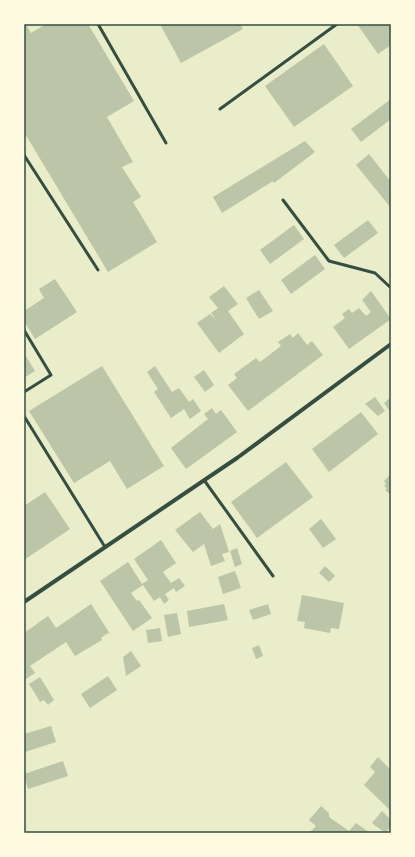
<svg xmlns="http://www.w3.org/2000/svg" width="415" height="857" font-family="'Nunito Sans',sans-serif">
	<rect width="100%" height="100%" fill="#e9edc9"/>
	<g fill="#bcc5a7">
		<polygon points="24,24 26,24 31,33 46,24 88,24 134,101 107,117 133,162 122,167 141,197 133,202 157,242 108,272 24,132"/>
		<polygon points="160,24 240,24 243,29 181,63"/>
		<polygon points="357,24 391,24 391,45 378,54"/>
		<polygon points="324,44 353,86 294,127 265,86"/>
		<polygon points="391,99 391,119 361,142 351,129"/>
		<polygon points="305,141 315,152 274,183 273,181 222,213 213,197"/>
		<polygon points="369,154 391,182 391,208 356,165"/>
		<polygon points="368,220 378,233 344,258 334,245"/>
		<polygon points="294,225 304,239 270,264 260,250"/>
		<polygon points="315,255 325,269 291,294 281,280"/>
		<polygon points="55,279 77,312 35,339 24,321 24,311 44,298 39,289"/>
		<polygon points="224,286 238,304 228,311 244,334 219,353 197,323 210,314 216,320 211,313 218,308 209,297"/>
		<polygon points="259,290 273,311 259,319 246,298"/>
		<polygon points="371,291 391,319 349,349 333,327 345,318 342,314 349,309 352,313 359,308 366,316 371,312 362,300"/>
		<polygon points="298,333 307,345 312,341 323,355 248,411 228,385 237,378 234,374 256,358 260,362 281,346 278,342 290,334 293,338"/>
		<polygon points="24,353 35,371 24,378"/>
		<polygon points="102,366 164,466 127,489 110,461 74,483 29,411"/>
		<polygon points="155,366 172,392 179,388 189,402 193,399 201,411 190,419 184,409 171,418 154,392 158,389 147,372"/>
		<polygon points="204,370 214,385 205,392 194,377"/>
		<polygon points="375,397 385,411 378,416 365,404"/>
		<polygon points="391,397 391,413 384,403"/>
		<polygon points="212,408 216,414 221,410 237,432 186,469 171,448 208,419 204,414"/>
		<polygon points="361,412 378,434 329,472 312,449"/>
		<polygon points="286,462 313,497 257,538 231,502"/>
		<polygon points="391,474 391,495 385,490 387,488 384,486 386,484 384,481"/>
		<polygon points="45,492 70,529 24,560 24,506"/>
		<polygon points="200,512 213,529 220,524 229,552 222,554 225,561 211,566 204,544 193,552 175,530"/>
		<polygon points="321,519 336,539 323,548 309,529"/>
		<polygon points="161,540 176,563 163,572 171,583 179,578 185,586 176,592 174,588 165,594 169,600 164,604 160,597 154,601 143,585 131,593 137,601 139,600 152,618 133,631 100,581 128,562 142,584 148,580 134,559"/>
		<polygon points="237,548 242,564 235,567 230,551"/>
		<polygon points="325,566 335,576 329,582 319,573"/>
		<polygon points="235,571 241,588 223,594 218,577"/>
		<polygon points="302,595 344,603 339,629 331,628 330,633 304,628 305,622 297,621"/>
		<polygon points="91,604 110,634 108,633 101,638 102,640 75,656 66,642 30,666 35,673 26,679 24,677 24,633 48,616 56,628"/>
		<polygon points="224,604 228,620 189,627 187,611"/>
		<polygon points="268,604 271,614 253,620 249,610"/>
		<polygon points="177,613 181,634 168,637 164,615"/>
		<polygon points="160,628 162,641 148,643 146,630"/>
		<polygon points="259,645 263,656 256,659 252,648"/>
		<polygon points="131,651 141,666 126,676 123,657"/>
		<polygon points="108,676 117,690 90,708 81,694"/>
		<polygon points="40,677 54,700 48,705 44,700 40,702 29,684"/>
		<polygon points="51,726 56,742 25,752 24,734"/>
		<polygon points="378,757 391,770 391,811 364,785 375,772 370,767"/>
		<polygon points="63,761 68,776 28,789 24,774"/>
		<polygon points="321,806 329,813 329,817 349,831 356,823 370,833 309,833 316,826 309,820"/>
		<polygon points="382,811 391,820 391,826 385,833 372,823"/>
	</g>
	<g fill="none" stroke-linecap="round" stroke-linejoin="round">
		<g stroke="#344e41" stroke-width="3">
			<polyline points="98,24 166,143"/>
			<polyline points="220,109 337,24"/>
			<polyline points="24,155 98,270"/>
			<polyline points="283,200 329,261 375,273 391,288"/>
			<polyline points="24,330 51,375 24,392"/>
			<polyline points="24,416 105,547"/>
			<polyline points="204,480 273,576"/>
		</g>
		<polyline stroke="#344e41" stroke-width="4" points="24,602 237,458 391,344"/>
	</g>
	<rect width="415" height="857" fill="none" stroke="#fefae0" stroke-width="50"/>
	<rect x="25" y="25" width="365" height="807" fill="none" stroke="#344e41" stroke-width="1.5"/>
</svg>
